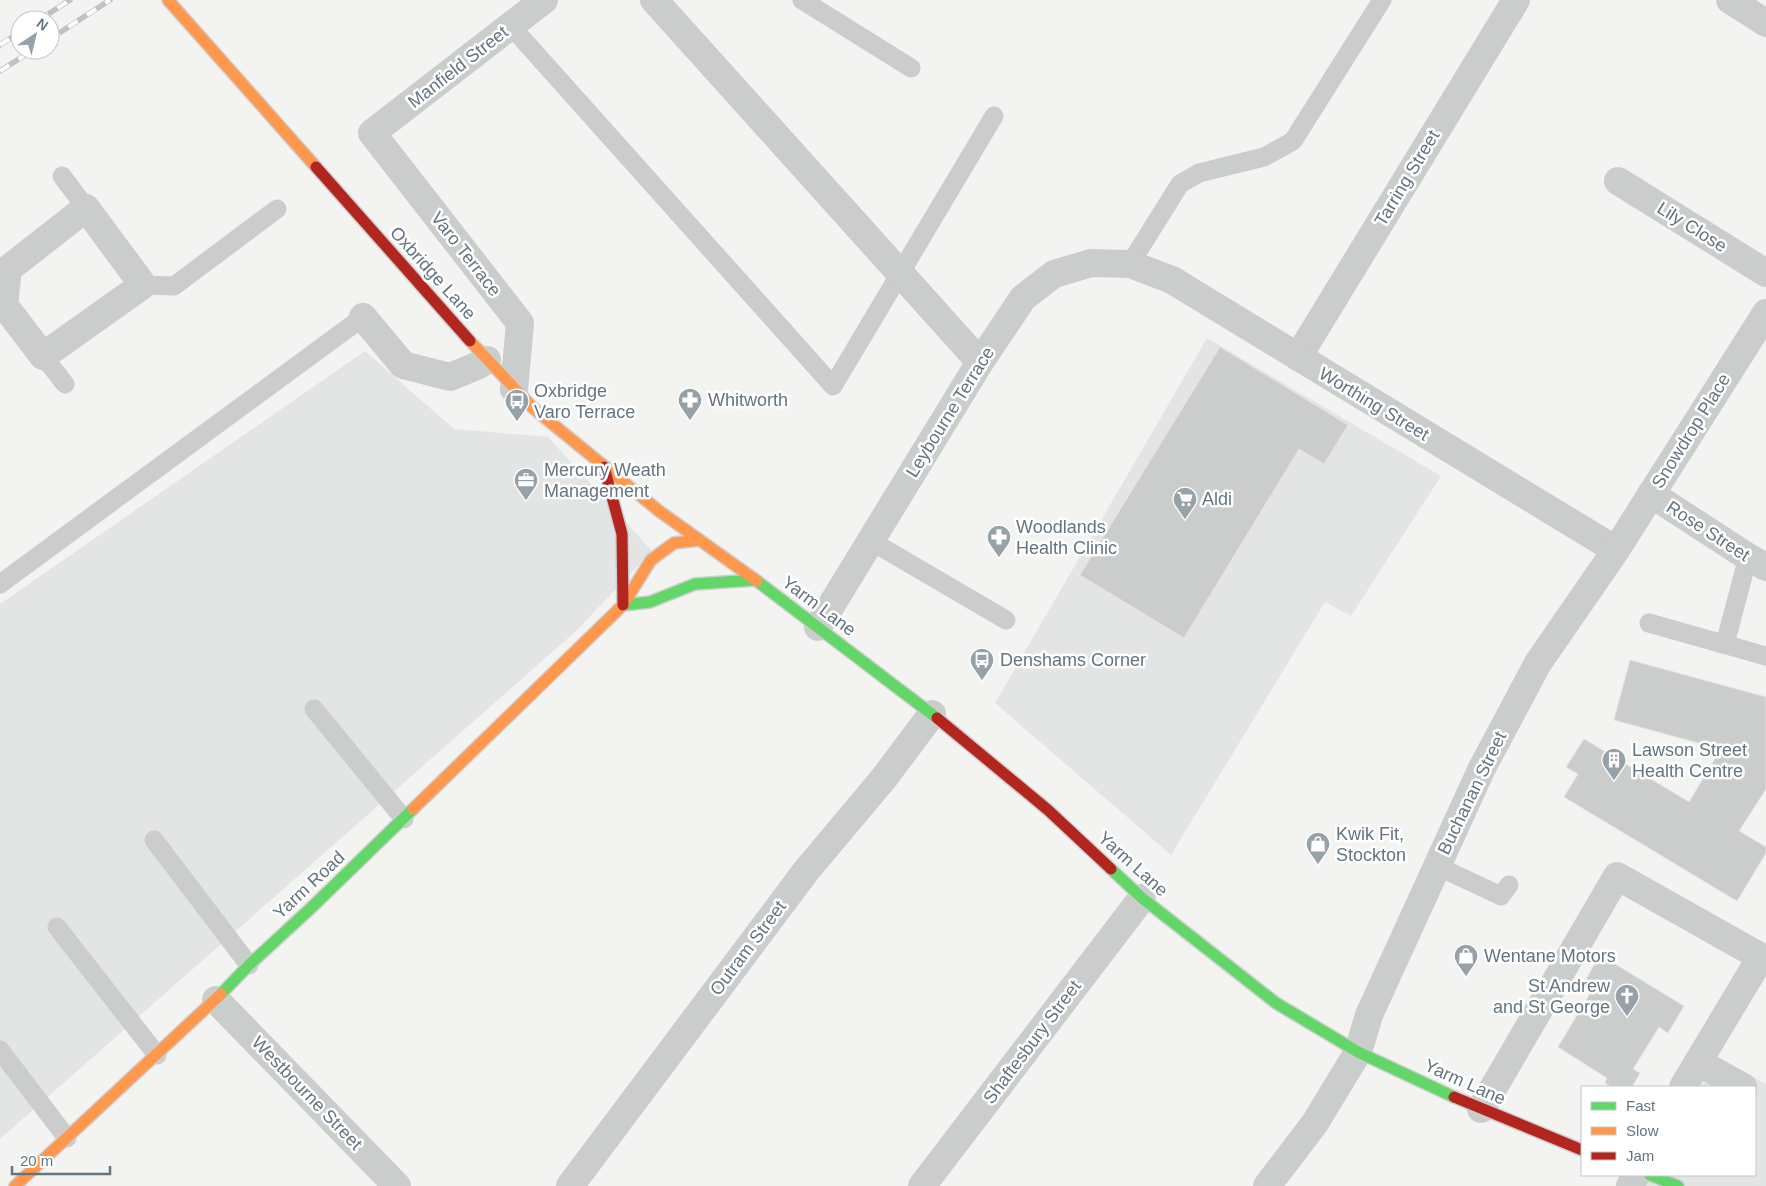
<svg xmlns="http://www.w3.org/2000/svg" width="1766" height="1186" font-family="Arial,sans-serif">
	<rect width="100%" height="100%" fill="#f3f3f1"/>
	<g fill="#e3e4e4">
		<polygon points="1207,338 1441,476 1351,616 1325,602 1171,855 995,703"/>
		<polygon points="365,351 454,429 548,437 652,551 576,631 0,1139 0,604"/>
		<polygon points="1718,1058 1766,1084 1766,1186 1639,1186 1646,1175 1755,1175 1755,1087 1700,1087"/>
	</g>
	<g fill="#cbcccc" stroke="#e2e2e1">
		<polygon points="1220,347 1348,425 1324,464 1299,449 1184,638 1080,575"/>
		<polygon points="1630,660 1766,697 1766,789 1739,831 1766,847 1766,853 1737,901 1564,797 1578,774 1566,767 1584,739 1689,802 1721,749 1614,720"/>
		<polygon points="1600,955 1684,1006 1668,1033 1659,1027 1633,1069 1640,1073 1632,1087 1612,1087 1605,1083 1607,1078 1558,1047 1594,987 1585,981"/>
	</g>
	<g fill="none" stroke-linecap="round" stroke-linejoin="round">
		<defs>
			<g id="fast">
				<polyline points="757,581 937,718"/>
				<polyline points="623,605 650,602 695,584 755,580"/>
				<polyline points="1111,869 1142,898 1276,1003 1358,1052 1454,1097"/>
				<polyline points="221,994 249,965 311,908 413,809"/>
				<polyline points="1650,1175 1678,1186"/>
			</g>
			<g id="slow">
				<polyline points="168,0 316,167"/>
				<polyline points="470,341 533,408 659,511 757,581"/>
				<polyline points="413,809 623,605 651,560 674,543 700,540"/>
				<polyline points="15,1186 221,994"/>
			</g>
			<g id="jam">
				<polyline points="316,167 470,341"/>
				<polyline points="604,467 622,534 623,605"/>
				<polyline points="937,718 1048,810 1111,869"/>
				<polyline points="1454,1097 1582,1150"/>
			</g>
		</defs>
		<use href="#fast" stroke="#cfcfcf" stroke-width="14"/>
		<use href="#slow" stroke="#cfcfcf" stroke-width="14"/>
		<use href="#jam" stroke="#cfcfcf" stroke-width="14"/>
		<g stroke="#cbcccc" stroke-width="19">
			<polyline points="802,0 911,68"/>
			<polyline points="511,26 833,386 994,116"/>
			<polyline points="62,176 86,208"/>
			<polyline points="1130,264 1180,184 1199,173 1264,157 1293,141 1382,0"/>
			<polyline points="143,285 174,286 277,209"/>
			<polyline points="43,356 65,384"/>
			<polyline points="871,541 1006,620"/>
			<polyline points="0,584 363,317"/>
			<polyline points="1649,623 1766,656"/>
			<polyline points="1725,644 1748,557"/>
			<polyline points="314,709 404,819"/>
			<polyline points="154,840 249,965"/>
			<polyline points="1437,866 1501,896 1509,885"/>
			<polyline points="57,927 157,1055"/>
			<polyline points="0,1050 67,1138"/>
		</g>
		<g stroke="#cbcccc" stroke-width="28">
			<polyline points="654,0 980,362"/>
			<polyline points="1730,0 1766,23"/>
			<polyline points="1618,181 1766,273"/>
			<polygon points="86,208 143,285 43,356 4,305 8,269"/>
			<polyline points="363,317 403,365 450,377 479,365 487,360"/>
			<polyline points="1298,357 1516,0"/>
			<polyline points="514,389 520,323 372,133 544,0"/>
			<polyline points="1651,494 1748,557 1766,567"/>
			<polyline points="818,627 980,362 1023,298 1054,274 1091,263 1130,264 1172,280 1616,550"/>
			<polyline points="216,1000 397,1186"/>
			<polyline points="1698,1062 1743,1087"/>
			<polyline points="1481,1109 1617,876 1761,957 1683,1087"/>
			<polyline points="570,1186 806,871 884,778 932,714"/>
			<polyline points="922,1186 1142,898"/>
			<polyline points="1267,1186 1315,1123 1358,1052 1369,1015 1482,768 1538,663 1616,550 1766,313"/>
			<polyline points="1630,1186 1636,1175"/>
		</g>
		<use href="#fast" stroke="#63d668" stroke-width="11"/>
		<use href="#slow" stroke="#ff974d" stroke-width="11"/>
		<use href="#jam" stroke="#b3261e" stroke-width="11"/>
		<defs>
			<g id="rail">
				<polyline points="39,20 70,0"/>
				<polyline points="50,39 110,0"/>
				<polyline points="0,45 20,32"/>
				<polyline points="0,71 33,50"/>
			</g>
		</defs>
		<use href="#rail" stroke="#c0c1c1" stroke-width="5.5"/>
		<use href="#rail" stroke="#fff" stroke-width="4" stroke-dasharray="11" stroke-linecap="butt"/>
	</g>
	<defs>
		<symbol id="pharmacy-pin" viewBox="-11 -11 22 30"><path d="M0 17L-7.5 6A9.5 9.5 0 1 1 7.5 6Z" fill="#96a1a8" stroke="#fff"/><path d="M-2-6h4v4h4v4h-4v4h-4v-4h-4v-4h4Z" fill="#fff"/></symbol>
		<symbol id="bus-pin" viewBox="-11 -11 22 30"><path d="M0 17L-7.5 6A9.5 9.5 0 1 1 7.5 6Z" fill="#96a1a8" stroke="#fff"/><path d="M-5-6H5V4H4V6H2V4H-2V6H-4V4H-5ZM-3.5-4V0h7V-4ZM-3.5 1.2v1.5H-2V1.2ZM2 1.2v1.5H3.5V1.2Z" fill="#fff"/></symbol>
		<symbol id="office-pin" viewBox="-11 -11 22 30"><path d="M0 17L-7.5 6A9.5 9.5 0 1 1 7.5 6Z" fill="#96a1a8" stroke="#fff"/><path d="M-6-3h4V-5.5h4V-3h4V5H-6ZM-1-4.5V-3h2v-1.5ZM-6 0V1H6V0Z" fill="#fff"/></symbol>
		<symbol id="supermarket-pin" viewBox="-11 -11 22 30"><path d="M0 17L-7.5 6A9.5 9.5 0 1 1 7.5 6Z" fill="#96a1a8" stroke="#fff"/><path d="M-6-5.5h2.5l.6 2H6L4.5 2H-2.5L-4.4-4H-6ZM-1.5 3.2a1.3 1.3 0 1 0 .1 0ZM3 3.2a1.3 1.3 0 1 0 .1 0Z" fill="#fff"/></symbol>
		<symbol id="building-pin" viewBox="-11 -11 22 30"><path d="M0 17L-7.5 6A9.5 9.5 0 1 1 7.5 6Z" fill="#96a1a8" stroke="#fff"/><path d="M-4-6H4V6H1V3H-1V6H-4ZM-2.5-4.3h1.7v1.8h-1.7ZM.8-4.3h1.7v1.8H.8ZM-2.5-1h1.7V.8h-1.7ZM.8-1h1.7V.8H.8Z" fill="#fff"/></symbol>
		<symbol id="shop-pin" viewBox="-11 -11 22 30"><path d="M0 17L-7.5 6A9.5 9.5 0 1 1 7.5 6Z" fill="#96a1a8" stroke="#fff"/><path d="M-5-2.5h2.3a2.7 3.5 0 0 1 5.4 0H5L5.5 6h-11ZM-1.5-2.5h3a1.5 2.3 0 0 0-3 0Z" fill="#fff"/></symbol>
		<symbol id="church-pin" viewBox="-11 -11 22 30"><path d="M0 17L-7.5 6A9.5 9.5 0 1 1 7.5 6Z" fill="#96a1a8" stroke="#fff"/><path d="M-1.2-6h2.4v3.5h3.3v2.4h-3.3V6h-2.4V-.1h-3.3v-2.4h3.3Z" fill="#fff"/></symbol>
	</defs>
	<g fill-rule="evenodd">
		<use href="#pharmacy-pin" x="676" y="386" width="28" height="38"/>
		<use href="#bus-pin" x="503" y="387" width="28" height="38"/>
		<use href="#office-pin" x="512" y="466" width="28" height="38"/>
		<use href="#supermarket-pin" x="1171" y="485" width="28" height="38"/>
		<use href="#pharmacy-pin" x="985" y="523" width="28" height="38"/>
		<use href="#bus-pin" x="968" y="646" width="28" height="38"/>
		<use href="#building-pin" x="1600" y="746" width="28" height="38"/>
		<use href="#shop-pin" x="1304" y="830" width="28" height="38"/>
		<use href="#shop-pin" x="1452" y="942" width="28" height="38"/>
		<use href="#church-pin" x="1613" y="982" width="28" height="38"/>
	</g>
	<g text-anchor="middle" stroke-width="5" stroke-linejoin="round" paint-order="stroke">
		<g font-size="18" fill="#647580" stroke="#fff">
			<text transform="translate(458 67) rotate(-38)" y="6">Manfield Street</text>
			<text transform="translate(1407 178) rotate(-59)" y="6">Tarring Street</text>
			<text transform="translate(1692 227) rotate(32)" y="6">Lily Close</text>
			<text transform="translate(466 254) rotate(52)" y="6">Varo Terrace</text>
			<text transform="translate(433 273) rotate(48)" y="6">Oxbridge Lane</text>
			<text transform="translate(1374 404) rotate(31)" y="6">Worthing Street</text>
			<text transform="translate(950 412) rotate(-58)" y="6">Leybourne Terrace</text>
			<text transform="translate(1691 431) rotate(-58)" y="6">Snowdrop Place</text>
			<text transform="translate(1708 531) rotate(33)" y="6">Rose Street</text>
			<text transform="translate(819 606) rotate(37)" y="6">Yarm Lane</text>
			<text transform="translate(1472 793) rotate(-64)" y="6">Buchanan Street</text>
			<text transform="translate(1133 864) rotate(42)" y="6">Yarm Lane</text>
			<text transform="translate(309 885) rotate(-43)" y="6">Yarm Road</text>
			<text transform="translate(748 948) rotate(-53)" y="6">Outram Street</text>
			<text transform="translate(1032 1042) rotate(-53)" y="6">Shaftesbury Street</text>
			<text transform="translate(1465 1082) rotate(24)" y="6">Yarm Lane</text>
			<text transform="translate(307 1093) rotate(46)" y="6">Westbourne Street</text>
		</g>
		<g font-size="18" fill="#647580" stroke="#fff" text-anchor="start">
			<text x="534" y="397">Oxbridge<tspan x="534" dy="21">Varo Terrace</tspan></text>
			<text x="708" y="406">Whitworth</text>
			<text x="544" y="476">Mercury Weath<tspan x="544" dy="21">Management</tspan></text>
			<text x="1202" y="505">Aldi</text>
			<text x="1016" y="533">Woodlands<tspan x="1016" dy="21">Health Clinic</tspan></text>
			<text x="1000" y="666">Denshams Corner</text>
			<text x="1632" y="756">Lawson Street<tspan x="1632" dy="21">Health Centre</tspan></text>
			<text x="1336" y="840">Kwik Fit,<tspan x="1336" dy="21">Stockton</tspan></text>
			<text x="1484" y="962">Wentane Motors</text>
			<text x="1610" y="992" text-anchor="end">St Andrew<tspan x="1610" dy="21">and St George</tspan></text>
		</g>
	</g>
	<rect x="1581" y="1086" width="175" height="90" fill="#ffffff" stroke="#c1c8cc"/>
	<rect x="1591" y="1102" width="25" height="8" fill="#63d668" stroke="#c1c8cc"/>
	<text x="1626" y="1111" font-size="15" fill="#647580">Fast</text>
	<rect x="1591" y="1127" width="25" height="8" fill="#ff974d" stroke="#c1c8cc"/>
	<text x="1626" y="1136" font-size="15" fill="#647580">Slow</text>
	<rect x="1591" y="1152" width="25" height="8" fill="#b3261e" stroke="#c1c8cc"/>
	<text x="1626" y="1161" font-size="15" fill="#647580">Jam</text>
	<g transform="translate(35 35) rotate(35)"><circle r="24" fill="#ffffff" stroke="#c1c8cc"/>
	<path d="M0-4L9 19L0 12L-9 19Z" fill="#96a1a8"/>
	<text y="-8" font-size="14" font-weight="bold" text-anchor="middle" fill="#647580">N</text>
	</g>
	<path d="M12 1166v8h98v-8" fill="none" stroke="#647580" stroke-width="2.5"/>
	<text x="20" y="1166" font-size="15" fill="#647580" stroke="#ffffff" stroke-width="4" paint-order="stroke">20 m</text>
</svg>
